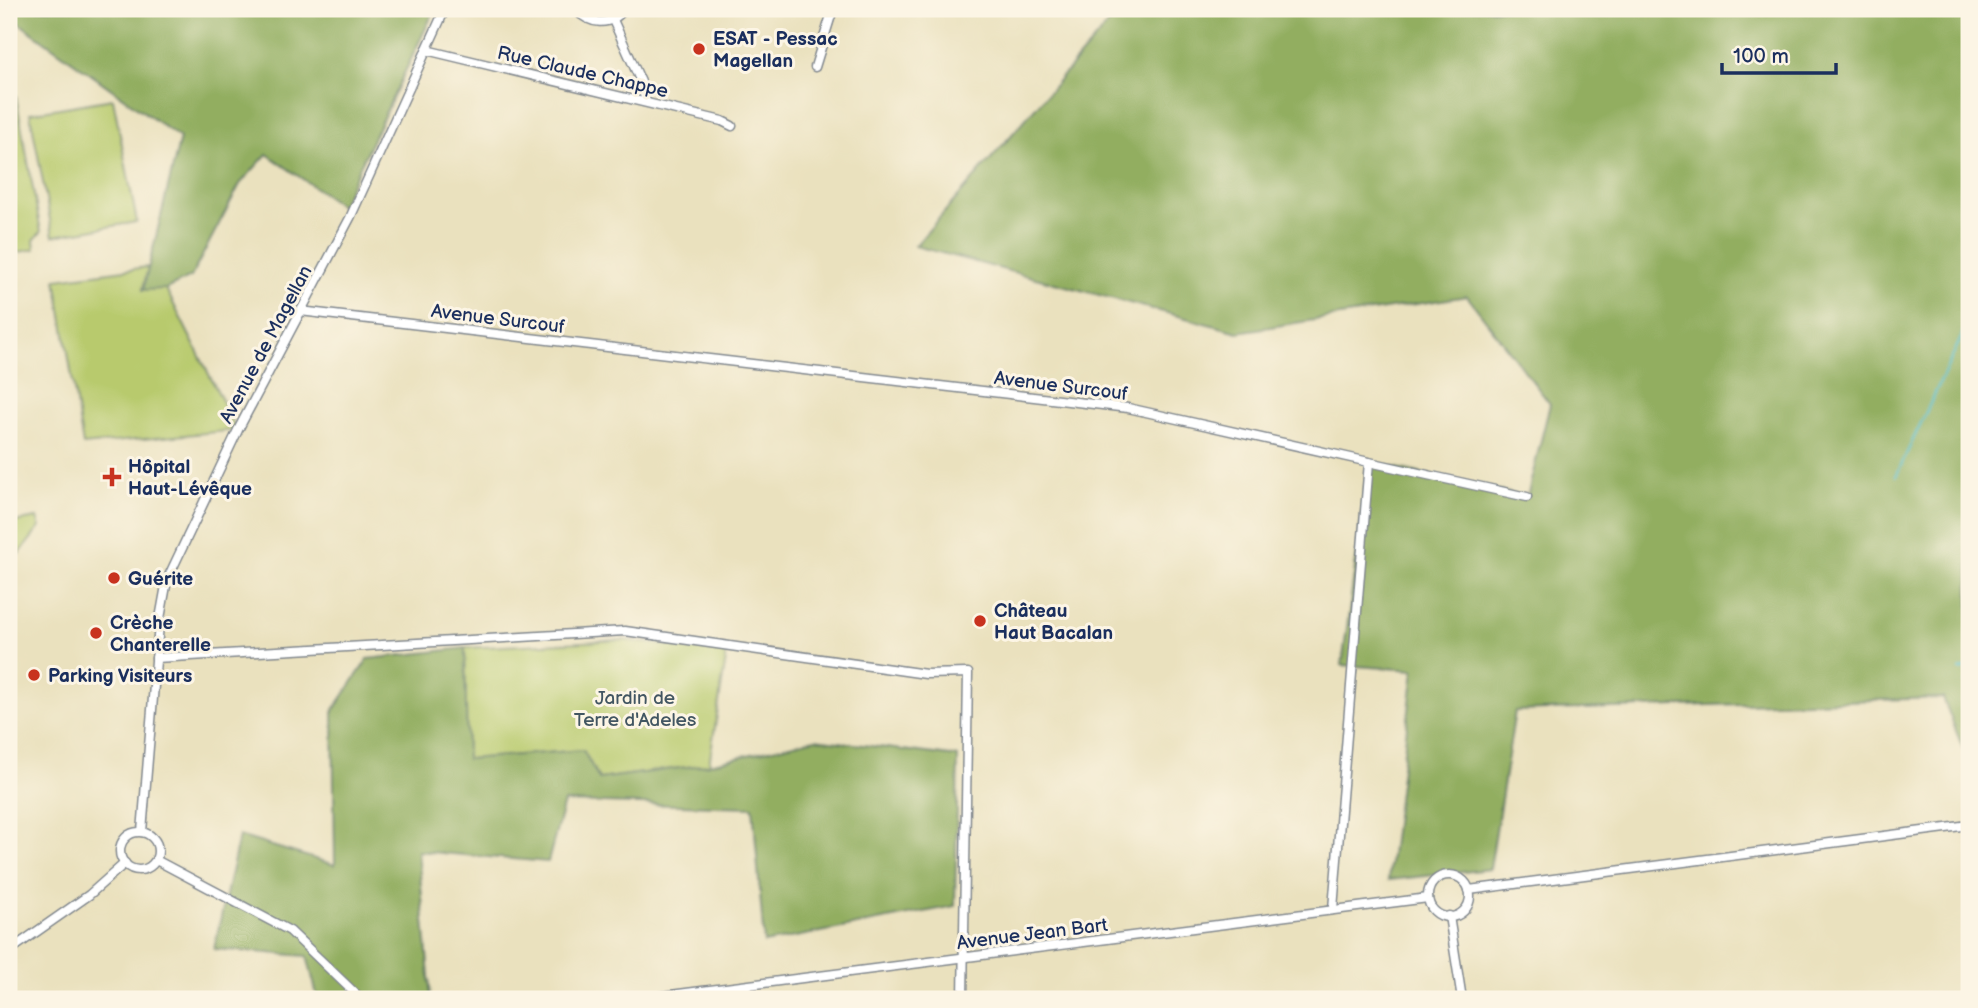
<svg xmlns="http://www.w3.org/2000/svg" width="1978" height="1008" font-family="'Balsamiq Sans',sans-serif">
	<rect width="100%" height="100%" fill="#fcf5e5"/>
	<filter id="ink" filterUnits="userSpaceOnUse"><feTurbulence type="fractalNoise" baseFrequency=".0143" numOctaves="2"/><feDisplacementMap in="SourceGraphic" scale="14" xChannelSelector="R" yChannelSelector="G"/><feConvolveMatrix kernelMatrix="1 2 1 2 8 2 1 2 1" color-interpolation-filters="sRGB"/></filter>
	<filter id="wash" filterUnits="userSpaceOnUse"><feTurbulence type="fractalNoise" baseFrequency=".00686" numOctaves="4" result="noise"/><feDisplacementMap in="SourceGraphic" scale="28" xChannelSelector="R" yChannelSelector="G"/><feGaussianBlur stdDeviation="1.57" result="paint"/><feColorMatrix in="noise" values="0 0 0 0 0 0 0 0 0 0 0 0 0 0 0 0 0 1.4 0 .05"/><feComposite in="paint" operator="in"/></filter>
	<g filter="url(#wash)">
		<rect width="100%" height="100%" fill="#eae1be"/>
		<g fill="#b8ca6d" stroke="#6a7c66" stroke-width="2">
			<path d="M581 9H618C606 20 593 20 581 9Z"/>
			<polygon points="9,83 16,97 41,232 34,240 35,249 9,254"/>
			<polygon points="113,99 137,222 53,236 30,113"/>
			<polygon points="148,267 143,289 166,289 237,430 83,445 56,279"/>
			<polygon points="37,518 40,527 19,554 9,546 9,523"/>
			<polygon points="623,640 727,652 709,764 599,779 583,750 467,759 465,648"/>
		</g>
		<g fill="#92ae60" stroke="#566e5f" stroke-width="2">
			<polygon points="9,9 435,9 341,206 267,154 240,184 191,277 166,289 143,290 180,138 9,16"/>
			<polygon points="1121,9 1969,9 1969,764 1943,698 1515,711 1490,869 1388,880 1414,670 1342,665 1369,462 1527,497 1550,404 1467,296 1238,332 915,246"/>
			<polygon points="465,648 467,759 583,750 599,779 709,764 815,739 958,757 955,906 764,943 753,807 564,802 548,862 418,851 431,999 318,999 307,956 214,949 239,836 335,865 333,711 368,659"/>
		</g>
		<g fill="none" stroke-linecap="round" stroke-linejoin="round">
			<g stroke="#4bbac2" stroke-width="2.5">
				<polyline points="1896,476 1969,321"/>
				<polyline points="1960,670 1969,666"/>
				<polyline points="1965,682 1969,680"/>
			</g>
		</g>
	</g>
	<g filter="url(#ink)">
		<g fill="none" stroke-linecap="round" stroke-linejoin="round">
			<defs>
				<g id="minor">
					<path d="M575 9C589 24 610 28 624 9"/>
					<polyline points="613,20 641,82 646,102"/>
					<polyline points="426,50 722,121 732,126"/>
					<polyline points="815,67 833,9"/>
					<polyline points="300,311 1128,408 1369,462 1333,909"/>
					<polyline points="1369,462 1527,497"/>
					<polyline points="156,658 625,631 926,674 968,673 963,999"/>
					<polyline points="142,832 159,624 167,580 238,430 350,218 445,9"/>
					<circle cx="139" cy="851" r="19"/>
					<polyline points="156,860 290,931 361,999"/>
					<circle cx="1449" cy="896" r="21"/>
					<polyline points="1469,890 1969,825"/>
					<polyline points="1449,916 1462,999"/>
					<polyline points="9,951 89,895 125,863"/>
					<polyline points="639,999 1428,898"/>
				</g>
			</defs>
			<use href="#minor" stroke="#82888e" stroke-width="11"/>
			<use href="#minor" stroke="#fff" stroke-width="8"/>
		</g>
	</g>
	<g fill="#c8321e" stroke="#fcf5e5" stroke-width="2.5">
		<circle cx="699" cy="49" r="7"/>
		<path d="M108.5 466.5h7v7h7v7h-7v7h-7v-7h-7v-7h7z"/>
		<circle cx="114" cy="578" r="7"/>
		<circle cx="980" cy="621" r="7"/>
		<circle cx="96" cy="633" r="7"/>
		<circle cx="34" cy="675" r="7"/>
	</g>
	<g text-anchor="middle" stroke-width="6" stroke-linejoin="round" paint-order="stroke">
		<g font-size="19" font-weight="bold" fill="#1b2f5e" stroke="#fcf5e5" text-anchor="start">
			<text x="713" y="45">ESAT - Pessac<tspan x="713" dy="22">Magellan</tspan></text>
			<text x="128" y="473">Hôpital<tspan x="128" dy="22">Haut-Lévêque</tspan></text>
			<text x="128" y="585">Guérite</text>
			<text x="994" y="617">Château<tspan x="994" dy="22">Haut Bacalan</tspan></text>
			<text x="110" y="629">Crèche<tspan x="110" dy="22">Chanterelle</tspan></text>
			<text x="48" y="682">Parking Visiteurs</text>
		</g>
		<g font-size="19" fill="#1b2f5e" stroke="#fcf5e5">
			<text transform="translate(583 71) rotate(13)" y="7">Rue Claude Chappe</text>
			<text transform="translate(498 318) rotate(7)" y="7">Avenue Surcouf</text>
			<text transform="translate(265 344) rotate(-62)" y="7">Avenue de Magellan</text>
			<text transform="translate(1061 385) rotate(7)" y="7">Avenue Surcouf</text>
			<text transform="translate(1032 933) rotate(-7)" y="7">Avenue Jean Bart</text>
		</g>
		<g font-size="19" fill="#425662" stroke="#fcf5e5">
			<text x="635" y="704">Jardin de<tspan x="635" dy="22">Terre d'Adeles</tspan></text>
		</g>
	</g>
	<rect width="1978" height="1008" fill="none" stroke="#fcf5e5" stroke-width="35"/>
	<path d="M1722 63v10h114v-10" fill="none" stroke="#1b2f5e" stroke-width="3.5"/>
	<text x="1733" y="63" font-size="21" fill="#1b2f5e" stroke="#fcf5e5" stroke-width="5" paint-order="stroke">100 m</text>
</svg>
